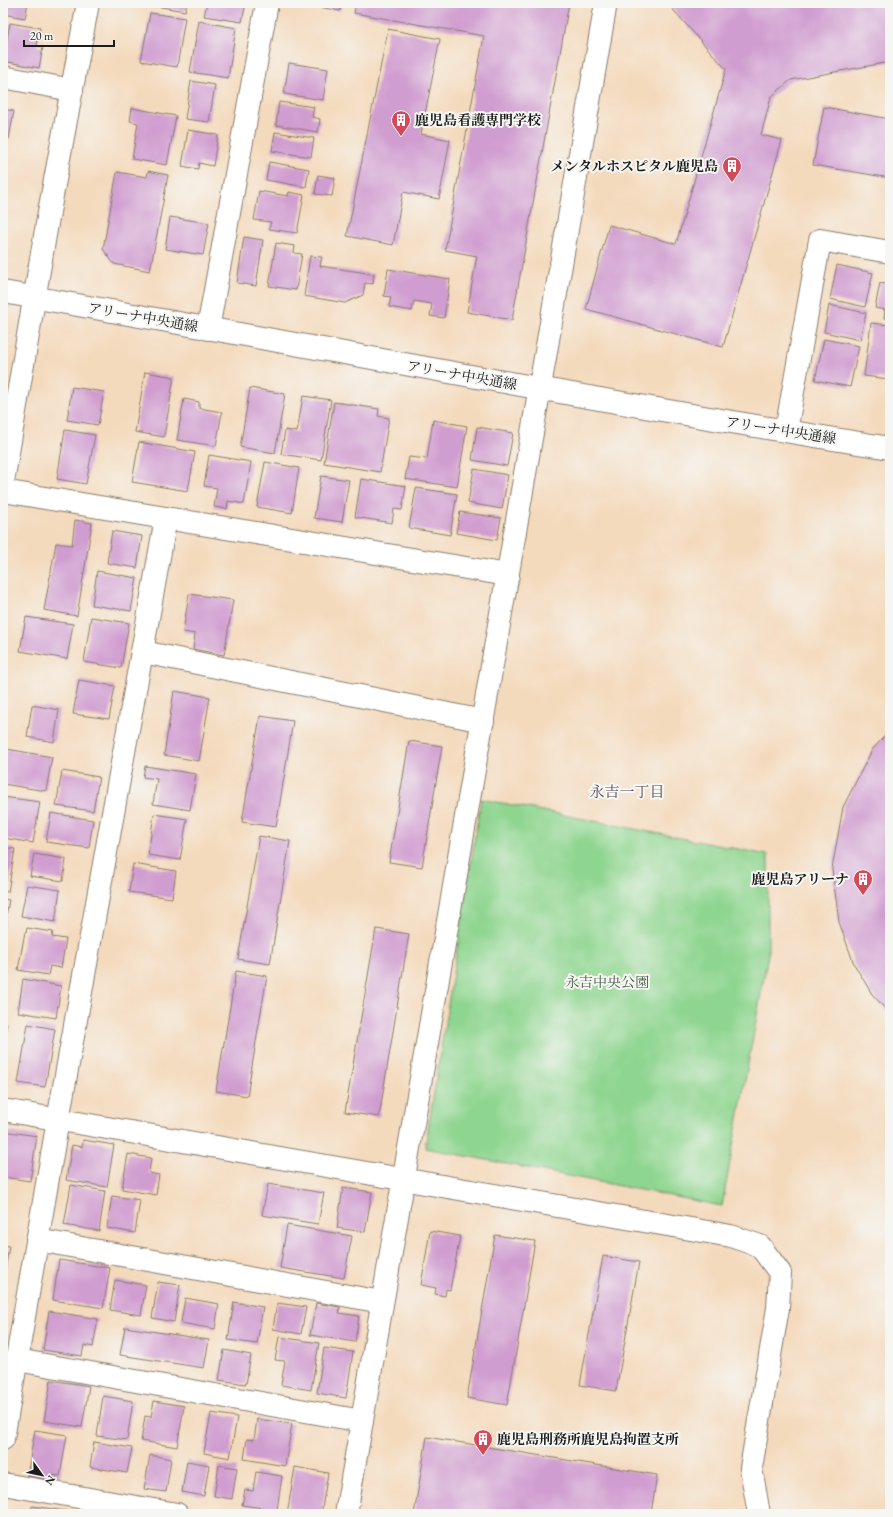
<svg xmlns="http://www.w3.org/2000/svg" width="893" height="1517" font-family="'EB Garamond','Noto Serif JP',serif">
	<rect width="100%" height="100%" fill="#f6f6f2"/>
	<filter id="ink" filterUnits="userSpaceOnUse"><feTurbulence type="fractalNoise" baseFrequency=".025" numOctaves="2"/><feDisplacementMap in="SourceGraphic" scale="8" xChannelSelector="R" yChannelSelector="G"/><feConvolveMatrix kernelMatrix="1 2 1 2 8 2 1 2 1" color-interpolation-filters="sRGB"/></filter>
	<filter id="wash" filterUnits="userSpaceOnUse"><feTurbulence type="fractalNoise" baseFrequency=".012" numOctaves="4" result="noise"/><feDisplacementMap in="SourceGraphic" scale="16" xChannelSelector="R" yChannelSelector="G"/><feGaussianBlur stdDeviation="0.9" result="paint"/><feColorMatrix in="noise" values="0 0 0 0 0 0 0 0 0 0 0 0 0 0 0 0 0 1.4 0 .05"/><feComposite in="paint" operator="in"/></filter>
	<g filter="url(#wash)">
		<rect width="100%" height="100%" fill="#f4dabd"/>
		<polygon fill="#8ed58f" stroke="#557856" points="481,799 768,855 768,955 722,1206 425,1148"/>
		<g id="blocks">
			<g fill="#d09dd0">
				<polygon points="3,3 28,3 25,18 3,14"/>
				<polygon points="150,3 187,3 185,11 149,5"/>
				<polygon points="207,3 246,3 242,22 204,16"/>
				<polygon points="299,3 342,3 340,11"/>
				<polygon points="356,3 569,3 512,320 467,312 477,256 445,250 484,36 354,13"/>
				<polygon points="667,3 890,3 890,62 791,80 771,97 761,135 782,140 723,347 586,309 609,225 676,244 726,69"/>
				<polygon points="150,13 185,18 177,67 141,61"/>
				<polygon points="199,21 236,28 228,78 190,72"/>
				<polygon points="10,23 40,28 37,46 43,47 39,68 3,61"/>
				<polygon points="388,29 440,39 421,134 450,140 439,199 403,192 393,245 347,236"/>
				<polygon points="289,63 328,69 323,100 284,94"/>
				<polygon points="191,81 215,85 209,122 185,119"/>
				<polygon points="279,102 314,107 312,117 320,119 318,132 276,125"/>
				<polygon points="824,107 890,119 890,178 813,165"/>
				<polygon points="132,108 176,116 167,165 132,159 138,123 130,121"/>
				<polygon points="3,109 14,111 9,139 3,138"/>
				<polygon points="188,130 218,135 213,166 199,163 198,169 182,166"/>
				<polygon points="275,132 314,138 311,157 272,151"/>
				<polygon points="269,162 309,169 306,187 266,180"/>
				<polygon points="148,171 168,175 150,271 114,264 103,249 117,172 147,177"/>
				<polygon points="318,175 335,178 332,196 315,194"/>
				<polygon points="259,191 288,196 289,192 304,195 297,233 269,229 271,222 254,220"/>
				<polygon points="3,201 6,201 4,212 3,212"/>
				<polygon points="170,217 209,223 203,255 165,249"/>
				<polygon points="244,237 263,240 256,286 237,283"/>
				<polygon points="276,243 295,246 294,253 302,254 296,290 269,286"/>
				<polygon points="310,256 322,257 320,266 374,274 373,284 365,283 363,295 345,303 304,296"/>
				<polygon points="837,265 873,273 865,307 830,299"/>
				<polygon points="388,269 450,279 444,318 430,316 432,304 414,301 412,311 389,307 391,297 384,296"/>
				<polygon points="880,283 890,285 890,319 884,318 885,310 875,308"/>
				<polygon points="829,305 866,313 860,340 824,332"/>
				<polygon points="871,323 890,325 889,379 864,376"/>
				<polygon points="824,339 859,346 850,387 815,380"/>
				<polygon points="145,372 174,377 164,437 135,432"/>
				<polygon points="72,387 104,392 98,425 67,420"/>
				<polygon points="250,388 285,394 275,453 240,447"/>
				<polygon points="303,396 331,400 321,460 281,454 285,430 297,432"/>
				<polygon points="184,399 199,402 199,408 222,412 216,446 177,440"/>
				<polygon points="334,402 379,409 378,416 389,418 380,472 324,463"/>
				<polygon points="433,420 467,426 457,487 405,479 409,457 427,459"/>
				<polygon points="477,427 513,433 507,466 472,460"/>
				<polygon points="65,430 95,435 86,484 57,479"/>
				<polygon points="139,442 195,452 188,491 132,482"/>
				<polygon points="209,455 251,462 244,504 228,501 227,509 214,507 217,488 204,486"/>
				<polygon points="265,462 299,468 292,513 257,507"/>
				<polygon points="474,469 508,475 502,509 468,503"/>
				<polygon points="321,476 349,480 342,522 314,518"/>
				<polygon points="361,479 406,486 402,510 394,509 392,523 355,517"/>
				<polygon points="416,488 457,494 450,535 409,528"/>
				<polygon points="460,512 501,518 497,540 456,533"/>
				<polygon points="75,520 92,523 77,616 44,610 56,543 72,545"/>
				<polygon points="112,531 142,536 137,568 107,563"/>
				<polygon points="97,571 137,578 131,611 92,605"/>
				<polygon points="189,594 233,600 224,655 193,649 195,634 183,632"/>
				<polygon points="26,617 73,624 67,659 20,651"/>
				<polygon points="91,617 129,623 121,668 84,662"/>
				<polygon points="79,680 115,686 109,719 73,714"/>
				<polygon points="174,691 210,697 199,761 164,755"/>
				<polygon points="32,705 59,710 54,742 27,737"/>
				<polygon points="260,716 293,721 276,827 242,822"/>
				<polygon points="890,730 890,1014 872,994 854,964 839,922 832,869 843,807 872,750"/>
				<polygon points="409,741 442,746 422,867 389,862"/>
				<polygon points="7,749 52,757 46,791 3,784 3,770"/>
				<polygon points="145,766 196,774 190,810 153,804 157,779 143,777"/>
				<polygon points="62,771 99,777 93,811 56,806"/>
				<polygon points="3,797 40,802 33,843 3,838"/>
				<polygon points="51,813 93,820 89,848 46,842"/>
				<polygon points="154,814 187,819 180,860 148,855"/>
				<polygon points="259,836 290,841 270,964 238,959"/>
				<polygon points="3,847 15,849 8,892 3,891"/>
				<polygon points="34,854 66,859 63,881 30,876"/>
				<polygon points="133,864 176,871 172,898 129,892"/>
				<polygon points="27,885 60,890 55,922 21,916"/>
				<polygon points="3,899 9,900 4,927 3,927"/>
				<polygon points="27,928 53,932 52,937 66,939 61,968 50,966 48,975 18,970 25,932 26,933"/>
				<polygon points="376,929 409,934 379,1117 345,1112"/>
				<polygon points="236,971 267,976 247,1096 216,1091"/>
				<polygon points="23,979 61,986 56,1018 18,1012"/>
				<polygon points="3,1022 7,1023 4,1045 3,1044"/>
				<polygon points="28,1024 55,1029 45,1087 18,1083"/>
				<polygon points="3,1131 37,1136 30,1181 3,1177"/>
				<polygon points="83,1140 114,1145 107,1187 66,1180 72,1145 82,1147"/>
				<polygon points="128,1154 151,1158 149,1173 159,1175 156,1195 122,1189"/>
				<polygon points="268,1184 324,1193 318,1224 262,1215"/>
				<polygon points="71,1185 105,1191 99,1231 64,1225"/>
				<polygon points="343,1188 372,1192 365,1232 337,1228"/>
				<polygon points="112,1196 140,1200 135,1233 107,1228"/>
				<polygon points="287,1225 352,1236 344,1278 280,1268"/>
				<polygon points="430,1231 460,1236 450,1290 446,1289 445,1296 435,1294 436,1288 421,1285"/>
				<polygon points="495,1235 535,1241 507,1405 467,1398"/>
				<polygon points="3,1245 9,1246 4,1278 3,1278"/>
				<polygon points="603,1256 639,1262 616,1391 580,1385"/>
				<polygon points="59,1260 110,1268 103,1308 53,1300"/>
				<polygon points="115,1280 146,1285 141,1315 110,1310"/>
				<polygon points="158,1282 180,1285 174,1322 152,1318"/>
				<polygon points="185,1298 219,1304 215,1329 181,1323"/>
				<polygon points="234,1302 263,1307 257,1344 228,1340"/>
				<polygon points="277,1303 306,1307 301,1334 273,1329"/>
				<polygon points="316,1303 340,1307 339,1313 359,1316 355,1342 310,1335"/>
				<polygon points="49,1311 98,1319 93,1347 84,1345 82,1356 43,1350"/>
				<polygon points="125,1327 209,1340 204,1368 120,1355"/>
				<polygon points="279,1337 319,1343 311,1390 281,1385 285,1361 275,1360"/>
				<polygon points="324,1348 353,1352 346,1398 317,1393"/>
				<polygon points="224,1350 251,1355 246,1384 219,1380"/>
				<polygon points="51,1380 89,1386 82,1427 44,1421"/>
				<polygon points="103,1396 133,1401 127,1440 97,1436"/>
				<polygon points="154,1401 184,1406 177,1447 141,1441 145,1416 151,1417"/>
				<polygon points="211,1413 237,1417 230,1458 204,1453"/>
				<polygon points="257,1419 292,1424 285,1466 244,1459 247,1439 254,1440"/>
				<polygon points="35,1430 67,1435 60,1476 50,1475 48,1480 27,1476"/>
				<polygon points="427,1437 657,1475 651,1514 414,1514"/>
				<polygon points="94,1442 132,1448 127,1473 90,1467"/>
				<polygon points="150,1455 171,1459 166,1492 144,1489"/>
				<polygon points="187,1461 209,1465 204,1496 182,1492"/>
				<polygon points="219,1465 237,1468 232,1499 214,1496"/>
				<polygon points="295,1467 328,1473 321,1514 287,1514"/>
				<polygon points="256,1472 282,1476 277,1510 242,1505 245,1490 253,1491"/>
				<polygon points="32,1506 73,1512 73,1514 31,1514"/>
			</g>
		</g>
	</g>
	<g filter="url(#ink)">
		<use href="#blocks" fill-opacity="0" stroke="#887b6c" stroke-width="1"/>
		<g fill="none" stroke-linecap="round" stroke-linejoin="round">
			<defs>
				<g id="minor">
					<polyline points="3,77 72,90"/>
					<path d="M3 292C299 343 593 401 890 448"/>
					<polyline points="208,329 267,3"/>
					<polyline points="786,431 820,240 890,252"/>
					<polyline points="3,482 49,212 88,3"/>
					<polyline points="3,491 508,575"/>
					<polyline points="143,652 483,721"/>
					<polyline points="3,1110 731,1236 760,1246 780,1273 778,1308 751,1468 759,1514"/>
					<polyline points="37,1240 382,1302"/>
					<polyline points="17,1360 362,1421"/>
					<polyline points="3,1439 58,1120 166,518"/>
					<polyline points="3,1484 177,1514"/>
					<polyline points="346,1514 606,3"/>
				</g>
			</defs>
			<use href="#minor" stroke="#887b6c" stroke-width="24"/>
			<use href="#minor" stroke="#fff" stroke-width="22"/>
		</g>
	</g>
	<defs>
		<symbol id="building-pin" viewBox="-11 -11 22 30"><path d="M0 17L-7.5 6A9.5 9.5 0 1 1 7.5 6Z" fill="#d1495b" stroke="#f6f6f2"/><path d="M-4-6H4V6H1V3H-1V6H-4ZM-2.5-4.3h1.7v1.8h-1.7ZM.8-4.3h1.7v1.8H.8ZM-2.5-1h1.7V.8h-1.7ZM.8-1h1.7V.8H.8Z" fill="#fff"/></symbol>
	</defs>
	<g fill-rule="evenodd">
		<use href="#building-pin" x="390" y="109" width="22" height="30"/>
		<use href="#building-pin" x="721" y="155" width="22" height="30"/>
		<use href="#building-pin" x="852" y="868" width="22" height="30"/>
		<use href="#building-pin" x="472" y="1428" width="22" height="30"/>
	</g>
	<g text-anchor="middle" stroke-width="4" stroke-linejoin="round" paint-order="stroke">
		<g font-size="14" font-weight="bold" fill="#1c1c1c" stroke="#f6f6f2" text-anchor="start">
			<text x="415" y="125">鹿児島看護専門学校</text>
			<text x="718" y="171" text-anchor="end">メンタルホスピタル鹿児島</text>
			<text x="849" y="884" text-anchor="end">鹿児島アリーナ</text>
			<text x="497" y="1444">鹿児島刑務所鹿児島拘置支所</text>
		</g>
		<g font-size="14" fill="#1c1c1c" stroke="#f6f6f2">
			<text transform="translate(143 317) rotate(10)" y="5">アリーナ中央通線</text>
			<text transform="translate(462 375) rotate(10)" y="5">アリーナ中央通線</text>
			<text transform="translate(781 430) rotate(9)" y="5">アリーナ中央通線</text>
		</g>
		<g font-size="14" fill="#445d44" stroke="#f6f6f2">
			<text x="607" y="987">永吉中央公園</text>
		</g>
		<g font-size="15" fill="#5b495b" stroke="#f6f6f2">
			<text x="627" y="797">永吉一丁目</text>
		</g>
	</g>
	<rect width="893" height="1517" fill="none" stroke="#f6f6f2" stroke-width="16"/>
	<g transform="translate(42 1475) rotate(123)" stroke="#f6f6f2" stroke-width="3" paint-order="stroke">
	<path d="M0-3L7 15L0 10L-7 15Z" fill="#1c1c1c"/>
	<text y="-6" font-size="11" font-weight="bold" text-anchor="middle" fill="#1c1c1c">N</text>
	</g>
	<path d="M24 40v6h90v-6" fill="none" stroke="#1c1c1c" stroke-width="2"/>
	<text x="30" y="40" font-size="12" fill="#1c1c1c" stroke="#f6f6f2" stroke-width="3" paint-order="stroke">20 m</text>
</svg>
